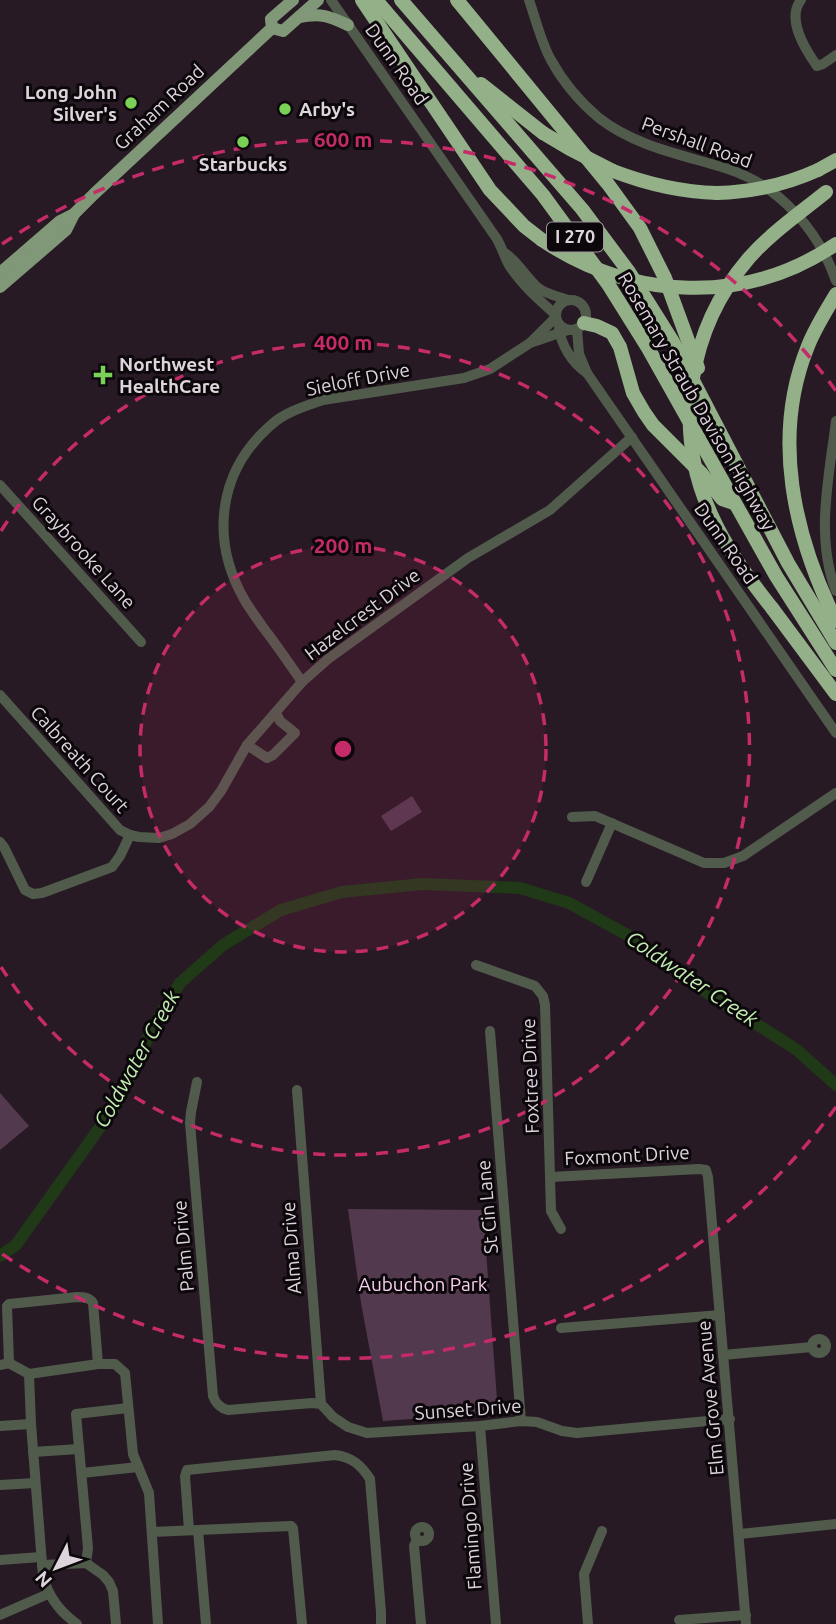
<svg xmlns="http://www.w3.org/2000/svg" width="836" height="1624" font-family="Ubuntu,sans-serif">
	<rect width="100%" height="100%" fill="#271a24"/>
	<g fill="#53394d">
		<polygon points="412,796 422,812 391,831 381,816"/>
		<polygon points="0,1093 29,1126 0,1150"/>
		<polygon points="348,1209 483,1210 498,1413 383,1421 361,1303"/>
	</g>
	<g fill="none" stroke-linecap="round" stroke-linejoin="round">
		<polyline stroke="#203917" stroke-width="12" points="0,1256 16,1245 118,1102 153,1027 180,983 223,945 281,910 342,892 422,884 520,888 569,903 633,938 703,990 797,1050 836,1085"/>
		<g stroke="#505b4c" stroke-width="10">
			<path d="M331 0 497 239C502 248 505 258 509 265 521 284 539 300 556 315"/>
			<path d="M529 0C536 20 541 42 551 60 563 82 580 102 599 118 636 147 684 155 728 169 780 186 819 231 836 281"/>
			<path d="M801 0C786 19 805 49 817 66L823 64 836 55"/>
			<path d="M505 253C518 262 525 276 537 287 545 294 559 297 569 300"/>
			<circle cx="571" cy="315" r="15"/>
			<path d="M559 328C561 345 572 363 587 373"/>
			<polyline points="577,329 579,354 587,373 836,733"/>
			<polyline points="531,342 556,317"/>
			<path d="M836 421C829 477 815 537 836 591"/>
			<polyline points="0,485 141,642"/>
			<path d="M302 682C289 663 276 644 262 626 256 617 249 608 244 599 210 539 218 471 271 425 285 412 306 406 323 400L464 378 490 369 530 343 568 330"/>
			<polyline points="0,695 120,830 130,835 139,837 159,838 172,834 190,824 209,807 221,791 247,745 302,682 328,659 468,558 550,510 632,437"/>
			<polyline points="247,745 267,758 273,755 295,733 280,721 276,713"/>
			<polyline points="572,817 595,816 704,863 724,863 743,856 836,793"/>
			<polyline points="0,842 4,847 25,890 33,894 42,893 112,867 120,856 130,835"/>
			<polyline points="586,882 612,823"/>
			<polyline points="476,965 535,986 543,996 545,1005 551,1211 561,1229"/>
			<polyline points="490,1031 521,1421"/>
			<path d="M197 1082 191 1112 190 1123 213 1396C216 1404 220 1408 228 1410L312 1403 321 1404 333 1417 348 1427 367 1433 480 1426 521 1421 537 1422 562 1431 577 1433 730 1419"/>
			<polyline points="297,1090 321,1404"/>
			<polyline points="551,1177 699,1169 706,1170 708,1177 746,1624"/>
			<polyline points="561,1328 720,1315"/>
			<circle cx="819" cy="1346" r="7"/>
			<polyline points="723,1355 812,1347"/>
			<path d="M9 1363 7 1306 9 1304 77 1297C83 1297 90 1297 93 1303L98 1364"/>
			<polyline points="0,1365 9,1363 29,1374"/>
			<polyline points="0,1426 31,1424"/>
			<polyline points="480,1426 496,1624"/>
			<polyline points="33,1452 79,1449"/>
			<polyline points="82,1473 138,1467"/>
			<polyline points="0,1485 35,1483"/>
			<circle cx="422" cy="1534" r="7"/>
			<path d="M189 1530 185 1476 187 1470 335 1455C352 1457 361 1465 370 1479L381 1612V1624"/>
			<polyline points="198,1530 206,1624"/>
			<polyline points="152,1532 291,1526 293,1528 302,1624"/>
			<polyline points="740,1534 836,1524"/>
			<polyline points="417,1540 414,1546 421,1624"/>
			<polyline points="0,1560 41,1557"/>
			<polyline points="86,1563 88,1548 76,1414 128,1408"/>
			<polyline points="42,1565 86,1563 103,1575 109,1582 113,1591 116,1624"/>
			<polyline points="0,1615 48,1594"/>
			<polyline points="679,1620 746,1615"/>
			<path d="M77 1624C60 1612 48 1596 43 1576L31 1424 29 1374 98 1364H115L125 1373 133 1454 149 1493 158 1624"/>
			<polyline points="588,1624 584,1574 602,1531"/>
		</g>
		<g stroke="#809877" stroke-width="12">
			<path d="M299 17C321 13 329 16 348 25"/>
			<polyline points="272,28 283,31 318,0"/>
			<polyline points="0,273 60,221 74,214"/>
			<polyline points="0,287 66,230 74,214 94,194 272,28 271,19 293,0"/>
		</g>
		<g stroke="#93b089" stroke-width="14">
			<polyline points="362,0 490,190 524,226 542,240"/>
			<polyline points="376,0 543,195 608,284 648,348 776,576 836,670"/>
			<polyline points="401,0 582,209 629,272 673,342 788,563 836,643"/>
			<polyline points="457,0 608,184 640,228 665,278 698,368"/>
			<polyline points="481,84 543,133"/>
			<polyline points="818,170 836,160"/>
			<path d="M613 171C647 184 680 192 717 193"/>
			<path d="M836 294C826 311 815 328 808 346 771 437 794 536 836 621"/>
			<polyline points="584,323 597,326 612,333 620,347 633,393 644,412 653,425 702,474 722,499 734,503"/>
			<polyline points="772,608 836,694"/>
		</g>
		<g stroke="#93b089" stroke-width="14">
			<polyline points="543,133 570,149 613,171"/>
			<path d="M717 193C753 192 785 185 818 170"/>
			<path d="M542 240C632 300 745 306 836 244"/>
			<path d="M772 608C749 579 726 548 711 514 672 429 688 329 749 258 771 233 800 213 826 192"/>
		</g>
	</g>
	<circle cx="343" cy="749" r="203" fill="#c52b68" fill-opacity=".12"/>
	<g fill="none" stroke="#c52b68" stroke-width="3.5" stroke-dasharray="12 9">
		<circle cx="343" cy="749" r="203"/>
		<path d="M1 531A406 406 0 1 1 1 967"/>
		<path d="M836 1107A609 609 0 0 1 2 1254M2 244A609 609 0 0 1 836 391"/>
	</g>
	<g fill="#79d157" stroke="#0c070b" stroke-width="2.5">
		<circle cx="131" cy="103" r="7"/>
		<circle cx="285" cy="109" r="7"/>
		<circle cx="243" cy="142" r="7"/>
		<path d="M99.5 364.5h7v7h7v7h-7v7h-7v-7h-7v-7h7z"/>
	</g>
	<g text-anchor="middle" stroke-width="6" stroke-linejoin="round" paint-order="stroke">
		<rect fill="#0c070b" stroke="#9f979d" stroke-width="2" x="547" y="222.5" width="56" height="29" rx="5"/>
		<g font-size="18" font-weight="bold" fill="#ded5dc">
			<text x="575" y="243">I 270</text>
		</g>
		<g font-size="19" fill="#ded5dc" stroke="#0c070b">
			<text transform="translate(397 64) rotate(55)" y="7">Dunn Road</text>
			<text transform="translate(159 107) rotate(-43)" y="7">Graham Road</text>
			<text transform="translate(697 142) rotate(20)" y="7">Pershall Road</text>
			<text transform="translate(358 379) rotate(-11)" y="7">Sieloff Drive</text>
			<text transform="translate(697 401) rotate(60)" y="7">Rosemary Straub Davison Highway</text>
			<text transform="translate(726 543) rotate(55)" y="7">Dunn Road</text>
			<text transform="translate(84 552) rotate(48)" y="7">Graybrooke Lane</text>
			<text transform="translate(362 614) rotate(-37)" y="7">Hazelcrest Drive</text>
			<text transform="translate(80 759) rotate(48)" y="7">Calbreath Court</text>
			<text transform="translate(530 1076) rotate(-92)" y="7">Foxtree Drive</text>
			<text transform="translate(627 1155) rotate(-3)" y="7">Foxmont Drive</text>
			<text transform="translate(487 1207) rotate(-95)" y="7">St Cin Lane</text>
			<text transform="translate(183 1246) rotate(-95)" y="7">Palm Drive</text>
			<text transform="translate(291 1248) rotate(-94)" y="7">Alma Drive</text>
			<text transform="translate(710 1398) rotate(-95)" y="7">Elm Grove Avenue</text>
			<text transform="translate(468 1409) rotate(-4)" y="7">Sunset Drive</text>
			<text transform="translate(470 1526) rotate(-94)" y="7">Flamingo Drive</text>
		</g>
		<g font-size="19" font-weight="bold" fill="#ded5dc" stroke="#0c070b" text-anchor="start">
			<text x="117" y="99" text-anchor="end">Long John<tspan x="117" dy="22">Silver's</tspan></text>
			<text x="299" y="116">Arby's</text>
			<text x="243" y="171" text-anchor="middle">Starbucks</text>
			<text x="119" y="371">Northwest<tspan x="119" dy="22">HealthCare</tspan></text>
		</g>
		<g font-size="19" fill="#f8d1ee" stroke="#0c070b">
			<text x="423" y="1291">Aubuchon Park</text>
		</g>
		<g font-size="21" font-style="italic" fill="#c0eeb0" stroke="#0c070b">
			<text transform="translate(692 979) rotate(34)" y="7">Coldwater Creek</text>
			<text transform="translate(137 1059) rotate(-61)" y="7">Coldwater Creek</text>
		</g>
	</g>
	<circle cx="343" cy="749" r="10" fill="#c52b68" stroke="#0c070b" stroke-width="3.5"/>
	<g font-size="21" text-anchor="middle" font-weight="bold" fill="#c52b68" stroke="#0c070b" stroke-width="6" stroke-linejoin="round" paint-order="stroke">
		<text x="343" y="147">600 m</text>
		<text x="343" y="350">400 m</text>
		<text x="343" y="553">200 m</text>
	</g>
	<g transform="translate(56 1568) rotate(228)" stroke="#0c070b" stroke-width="5" paint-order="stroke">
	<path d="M0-5L12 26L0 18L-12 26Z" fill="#ded5dc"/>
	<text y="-10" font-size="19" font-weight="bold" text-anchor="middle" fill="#ded5dc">N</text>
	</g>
</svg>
